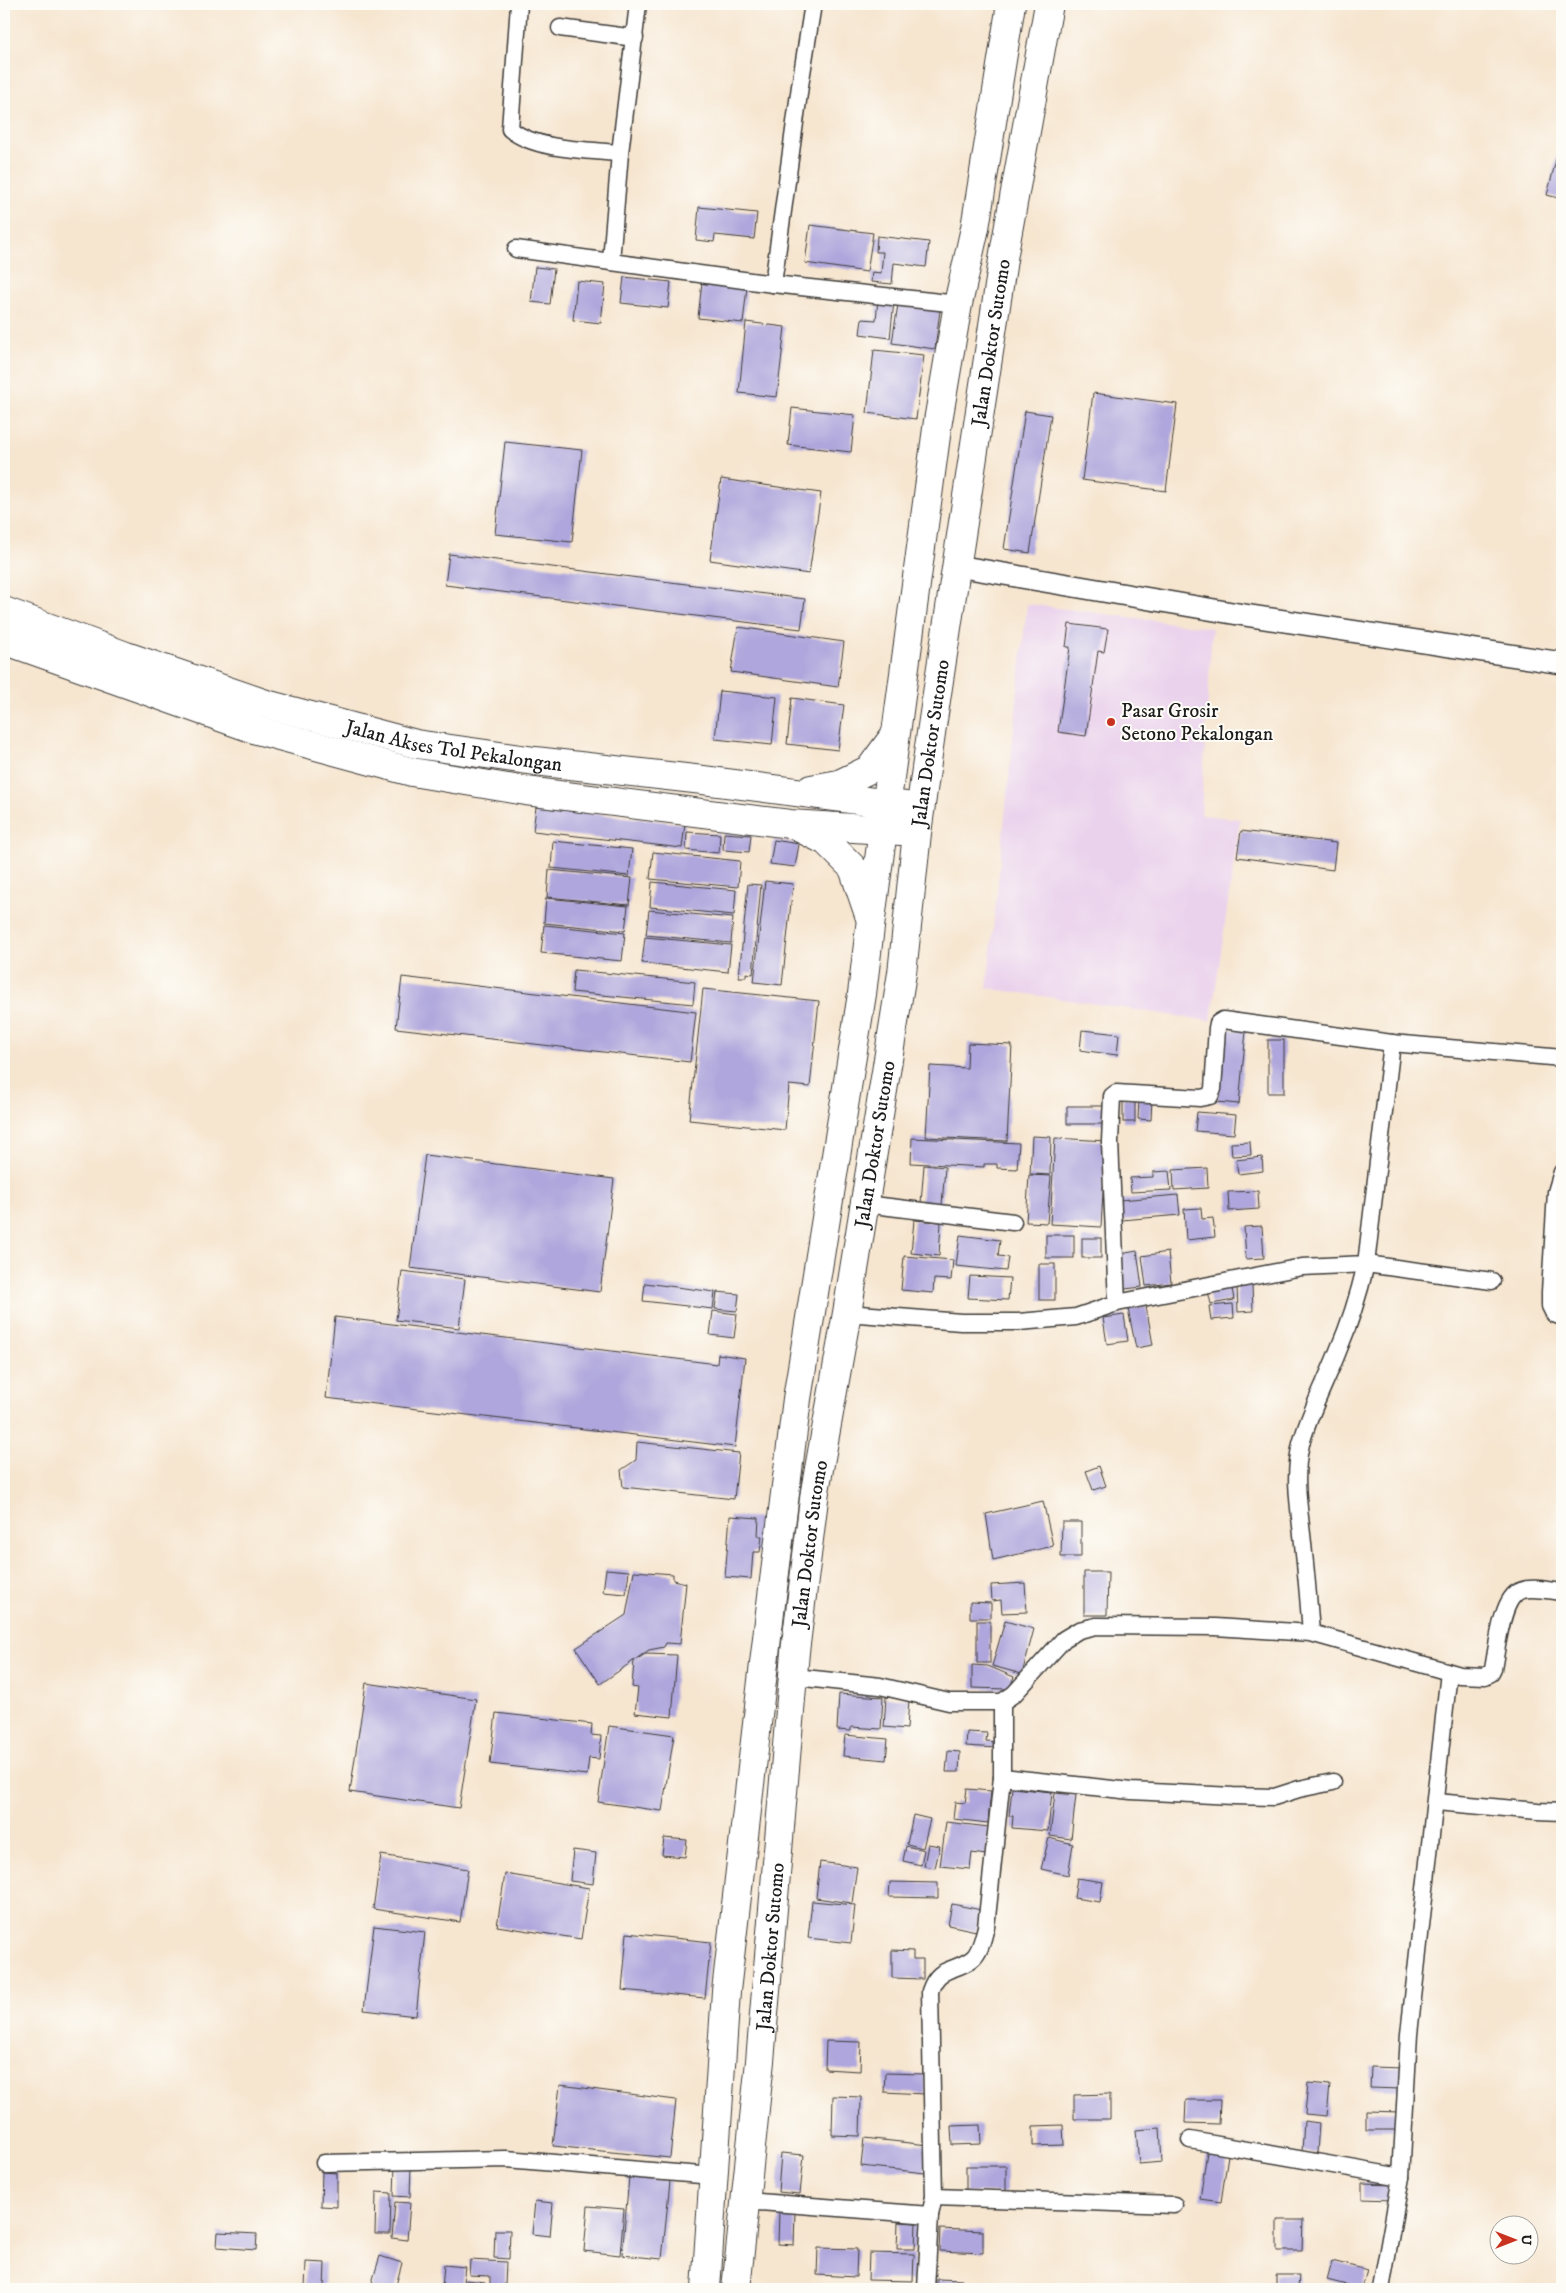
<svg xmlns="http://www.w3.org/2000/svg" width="1566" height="2293" viewBox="0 0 1566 2293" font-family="'IM FELL DW Pica',serif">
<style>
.built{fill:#ead1ec}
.building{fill:#aea6dc}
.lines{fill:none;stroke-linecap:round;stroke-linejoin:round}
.minor-casing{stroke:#3d3a37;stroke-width:19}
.tertiary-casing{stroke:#3d3a37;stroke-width:24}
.trunk-casing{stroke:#3d3a37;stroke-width:30}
.minor{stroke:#fff;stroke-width:16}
.tertiary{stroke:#fff;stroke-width:21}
.trunk{stroke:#fff;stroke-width:28}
.poi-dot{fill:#c8321e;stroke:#fdfcf7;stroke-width:2}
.labels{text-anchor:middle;stroke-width:4;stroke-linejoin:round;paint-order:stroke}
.street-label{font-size:20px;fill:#1c1c1c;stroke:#fdfcf7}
.poi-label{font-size:20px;fill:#1c1c1c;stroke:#fdfcf7;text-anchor:start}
</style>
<rect width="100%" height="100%" fill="#fdfcf7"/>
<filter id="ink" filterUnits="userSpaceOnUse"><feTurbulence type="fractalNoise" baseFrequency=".02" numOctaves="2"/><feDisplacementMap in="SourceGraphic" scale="10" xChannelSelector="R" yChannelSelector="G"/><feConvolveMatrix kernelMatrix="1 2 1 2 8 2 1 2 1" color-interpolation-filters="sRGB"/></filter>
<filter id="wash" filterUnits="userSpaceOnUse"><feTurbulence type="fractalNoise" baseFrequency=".0096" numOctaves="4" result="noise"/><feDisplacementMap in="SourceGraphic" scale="20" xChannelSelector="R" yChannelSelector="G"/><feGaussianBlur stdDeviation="1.12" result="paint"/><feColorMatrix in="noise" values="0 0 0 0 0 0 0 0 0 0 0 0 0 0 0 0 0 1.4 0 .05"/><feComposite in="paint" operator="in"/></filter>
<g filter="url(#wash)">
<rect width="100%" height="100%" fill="#f6e5cf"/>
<path class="built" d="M 1027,604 L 1212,628 L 1201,815 L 1240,819 L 1211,1021 L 987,988 Z"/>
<g id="blocks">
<g class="building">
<path d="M 1562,137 L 1562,199 L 1547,195 Z"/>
<path d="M 699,207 L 757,213 L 754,239 L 715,235 L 714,242 L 696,240 Z"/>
<path d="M 810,225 L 873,233 L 867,272 L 805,263 Z"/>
<path d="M 877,236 L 929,242 L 926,267 L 894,263 L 892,284 L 871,282 L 872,272 L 881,273 L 883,252 L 876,252 Z"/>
<path d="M 535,267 L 554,269 L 550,304 L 531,302 Z"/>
<path d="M 624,277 L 671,282 L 668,308 L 621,303 Z"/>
<path d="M 577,281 L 605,284 L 601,323 L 573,320 Z"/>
<path d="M 702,282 L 747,287 L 743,323 L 698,318 Z"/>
<path d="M 878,300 L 894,302 L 890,338 L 860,334 L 862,319 L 876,320 Z"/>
<path d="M 898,304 L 940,310 L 935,349 L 892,343 Z"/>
<path d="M 746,322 L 785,327 L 777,397 L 739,393 Z"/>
<path d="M 874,350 L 924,355 L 916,419 L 867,413 Z"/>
<path d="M 1093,393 L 1177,404 L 1166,491 L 1082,480 Z"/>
<path d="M 792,408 L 855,415 L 851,452 L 788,445 Z"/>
<path d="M 1025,411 L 1051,415 L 1030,553 L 1004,549 Z"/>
<path d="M 505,442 L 582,450 L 572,542 L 495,534 Z"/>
<path d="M 721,479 L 821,493 L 809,574 L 710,560 Z"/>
<path d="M 449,554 L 805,599 L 801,629 L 445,585 Z"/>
<path d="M 1069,624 L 1108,629 L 1104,652 L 1098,651 L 1086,736 L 1058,732 L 1070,647 L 1066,647 Z"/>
<path d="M 738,627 L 844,642 L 838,687 L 731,672 Z"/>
<path d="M 720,691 L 777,697 L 772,745 L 715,739 Z"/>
<path d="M 792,698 L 844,705 L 838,750 L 787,744 Z"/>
<path d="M 536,807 L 685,824 L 682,848 L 533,831 Z"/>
<path d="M 1241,831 L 1336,843 L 1333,870 L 1237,857 Z"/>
<path d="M 687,832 L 720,834 L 719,853 L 686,850 Z"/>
<path d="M 724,833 L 751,835 L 749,852 L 723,850 Z"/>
<path d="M 774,840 L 799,844 L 795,867 L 770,864 Z"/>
<path d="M 553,841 L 632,849 L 629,876 L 551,868 Z"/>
<path d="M 653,852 L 740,861 L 738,887 L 650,879 Z"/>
<path d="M 549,870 L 632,878 L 629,905 L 547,897 Z"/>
<path d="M 765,881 L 793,884 L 782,985 L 754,982 Z"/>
<path d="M 652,882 L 736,890 L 734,915 L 650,907 Z"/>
<path d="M 748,884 L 761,885 L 753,974 L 746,973 L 746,977 L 739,977 Z"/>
<path d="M 546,898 L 628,906 L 625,931 L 544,923 Z"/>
<path d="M 649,910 L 733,918 L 731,943 L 646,935 Z"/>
<path d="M 544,925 L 625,933 L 622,961 L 541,953 Z"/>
<path d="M 645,937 L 731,945 L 728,972 L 642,963 Z"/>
<path d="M 574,970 L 695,982 L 693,1004 L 572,992 Z"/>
<path d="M 402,977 L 696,1012 L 690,1062 L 396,1028 Z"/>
<path d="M 703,989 L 819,1001 L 810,1087 L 789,1085 L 785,1130 L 689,1120 Z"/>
<path d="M 1224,1029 L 1246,1031 L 1239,1104 L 1217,1102 Z"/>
<path d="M 1082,1030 L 1119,1034 L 1117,1055 L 1080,1050 Z"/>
<rect x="1268" y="1040" width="16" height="53"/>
<path d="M 968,1043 L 1012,1045 L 1007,1141 L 926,1137 L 930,1066 L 967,1068 Z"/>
<rect x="1123" y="1098" width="12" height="24"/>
<path d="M 1139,1098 L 1152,1098 L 1151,1120 L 1138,1119 Z"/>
<path d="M 1067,1106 L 1105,1106 L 1104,1124 L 1067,1124 Z"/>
<path d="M 1197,1112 L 1236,1115 L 1234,1134 L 1195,1131 Z"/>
<path d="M 1032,1136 L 1051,1137 L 1050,1175 L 1030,1174 Z"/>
<path d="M 912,1138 L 1019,1143 L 1017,1169 L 997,1168 L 997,1164 L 984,1164 L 984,1167 L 911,1163 Z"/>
<path d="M 1055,1138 L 1106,1141 L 1101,1227 L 1050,1224 Z"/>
<path d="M 1250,1142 L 1251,1155 L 1232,1156 L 1231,1143 Z"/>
<path d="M 425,1155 L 614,1179 L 600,1292 L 410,1268 Z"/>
<path d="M 1262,1157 L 1263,1171 L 1238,1174 L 1236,1160 Z"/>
<path d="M 924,1165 L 945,1167 L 942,1205 L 921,1203 Z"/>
<path d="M 1207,1168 L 1208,1188 L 1174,1190 L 1173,1170 Z"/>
<path d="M 1169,1171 L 1171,1190 L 1131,1192 L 1130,1178 L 1153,1177 L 1153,1172 Z"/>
<path d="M 1029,1175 L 1051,1176 L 1047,1223 L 1026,1222 Z"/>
<path d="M 1258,1191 L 1259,1209 L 1229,1211 L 1228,1192 Z"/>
<path d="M 1178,1195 L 1180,1215 L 1122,1220 L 1120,1200 Z"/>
<path d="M 1201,1208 L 1202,1219 L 1213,1218 L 1215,1237 L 1186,1240 L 1184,1209 Z"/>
<path d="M 914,1220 L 941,1222 L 939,1256 L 911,1253 Z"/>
<path d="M 1262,1226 L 1264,1258 L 1246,1259 L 1244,1227 Z"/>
<path d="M 960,1235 L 1000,1240 L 998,1256 L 1008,1257 L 1006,1271 L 956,1266 Z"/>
<rect x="1046" y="1235" width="28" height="23"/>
<rect x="1082" y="1238" width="19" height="20"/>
<path d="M 1137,1251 L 1142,1287 L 1125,1289 L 1120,1254 Z"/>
<path d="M 1168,1252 L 1171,1283 L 1146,1286 L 1142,1256 Z"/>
<path d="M 904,1256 L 953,1260 L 951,1280 L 934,1279 L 933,1293 L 901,1290 Z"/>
<rect x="1039" y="1264" width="16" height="36"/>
<path d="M 402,1271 L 465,1279 L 459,1328 L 396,1320 Z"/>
<path d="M 970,1276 L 1010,1278 L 1008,1300 L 968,1298 Z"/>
<path d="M 645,1283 L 715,1292 L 713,1309 L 643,1301 Z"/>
<path d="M 1231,1283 L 1234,1300 L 1211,1304 L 1207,1287 Z"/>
<path d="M 1237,1285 L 1252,1285 L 1253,1311 L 1238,1312 Z"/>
<path d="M 717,1292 L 739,1294 L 737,1311 L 715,1309 Z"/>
<path d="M 1233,1304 L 1234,1318 L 1211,1320 L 1209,1306 Z"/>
<path d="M 1146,1306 L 1153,1345 L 1136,1348 L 1128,1309 Z"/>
<path d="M 713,1311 L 737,1314 L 734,1338 L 710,1335 Z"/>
<path d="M 1124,1315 L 1128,1341 L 1107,1344 L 1103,1318 Z"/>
<path d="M 335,1317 L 717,1364 L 718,1354 L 745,1358 L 735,1447 L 326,1398 Z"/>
<path d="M 637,1442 L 739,1453 L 734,1499 L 623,1487 L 621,1470 L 636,1460 Z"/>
<path d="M 1099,1466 L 1106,1486 L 1093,1490 L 1086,1471 Z"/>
<path d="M 1043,1501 L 1053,1546 L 993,1560 L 986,1514 Z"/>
<path d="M 730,1516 L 759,1518 L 758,1536 L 762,1536 L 760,1552 L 753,1552 L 751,1579 L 725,1577 Z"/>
<path d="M 1062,1522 L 1081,1522 L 1081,1557 L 1061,1557 Z"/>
<path d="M 606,1569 L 629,1571 L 626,1594 L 603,1592 Z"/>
<path d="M 634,1571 L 673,1574 L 673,1580 L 686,1583 L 680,1644 L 666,1643 L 664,1647 L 649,1650 L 600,1684 L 576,1648 L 626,1615 Z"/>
<path d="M 1084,1572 L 1108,1572 L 1107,1615 L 1084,1615 Z"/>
<path d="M 1025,1583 L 1027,1612 L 1002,1613 L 1001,1600 L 992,1601 L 991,1585 Z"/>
<path d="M 970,1602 L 991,1603 L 991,1618 L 970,1618 Z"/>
<rect x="977" y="1621" width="13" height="42"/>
<path d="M 1005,1621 L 1034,1629 L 1022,1674 L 992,1666 Z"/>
<path d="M 645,1654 L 677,1655 L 672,1717 L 635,1713 L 638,1688 L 632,1687 L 634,1661 Z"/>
<path d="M 972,1665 L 988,1666 L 1014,1677 L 1009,1689 L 972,1688 Z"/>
<path d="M 366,1683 L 476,1699 L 459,1808 L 350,1792 Z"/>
<path d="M 839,1694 L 883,1697 L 881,1729 L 851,1727 L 851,1731 L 837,1730 Z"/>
<path d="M 886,1697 L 909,1699 L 907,1729 L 884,1727 Z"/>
<path d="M 496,1713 L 592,1724 L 591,1735 L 601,1736 L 599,1759 L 589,1758 L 587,1775 L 490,1764 Z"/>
<path d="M 609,1726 L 674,1735 L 662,1811 L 598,1802 Z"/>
<path d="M 967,1732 L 987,1733 L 986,1741 L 997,1742 L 996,1748 L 966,1746 Z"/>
<path d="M 845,1735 L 888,1739 L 886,1760 L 843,1756 Z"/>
<path d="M 948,1751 L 960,1752 L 959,1772 L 946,1772 Z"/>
<path d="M 1012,1788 L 1052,1792 L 1048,1831 L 1012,1828 L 1013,1816 L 1009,1816 Z"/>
<path d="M 967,1789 L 991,1791 L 988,1823 L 953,1819 L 955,1802 L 965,1803 Z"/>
<path d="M 1055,1793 L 1076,1795 L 1071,1839 L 1050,1836 Z"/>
<path d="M 913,1815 L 930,1819 L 923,1848 L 907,1844 Z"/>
<path d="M 946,1822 L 989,1827 L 986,1855 L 972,1853 L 970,1869 L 940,1866 Z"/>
<path d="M 664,1838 L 687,1840 L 685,1857 L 662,1855 Z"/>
<path d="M 1049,1838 L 1073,1844 L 1068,1875 L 1041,1869 Z"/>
<path d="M 928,1844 L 940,1846 L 935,1868 L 924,1866 Z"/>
<path d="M 906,1846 L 924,1850 L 921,1865 L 903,1861 Z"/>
<path d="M 573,1850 L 596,1853 L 593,1884 L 570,1881 Z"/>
<path d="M 381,1855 L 468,1869 L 460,1922 L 373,1909 Z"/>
<path d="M 820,1862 L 857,1867 L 852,1903 L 816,1898 Z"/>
<path d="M 505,1874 L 589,1888 L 581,1939 L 497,1926 Z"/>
<path d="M 1077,1878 L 1103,1882 L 1100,1902 L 1074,1898 Z"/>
<path d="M 890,1882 L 938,1883 L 938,1898 L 889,1897 Z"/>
<path d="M 812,1901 L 855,1905 L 851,1943 L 808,1938 Z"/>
<path d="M 952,1904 L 981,1910 L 976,1931 L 948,1925 Z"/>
<path d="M 374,1926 L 425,1932 L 416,2016 L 364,2010 Z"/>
<path d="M 627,1933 L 711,1942 L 705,1998 L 622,1990 Z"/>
<path d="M 892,1950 L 913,1951 L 913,1959 L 923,1959 L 923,1979 L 892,1978 Z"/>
<path d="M 826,2041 L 861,2042 L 860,2071 L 825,2069 Z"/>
<path d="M 1371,2067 L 1403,2068 L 1401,2089 L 1370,2088 Z"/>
<path d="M 885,2073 L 925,2074 L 925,2094 L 884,2092 Z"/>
<path d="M 1308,2083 L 1330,2085 L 1327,2116 L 1305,2114 Z"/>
<path d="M 560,2085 L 676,2100 L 670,2158 L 553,2146 Z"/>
<path d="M 1110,2094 L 1110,2119 L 1074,2119 L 1074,2095 Z"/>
<path d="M 833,2096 L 861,2097 L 860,2136 L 832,2135 Z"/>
<path d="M 1186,2100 L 1220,2100 L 1219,2124 L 1185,2123 Z"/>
<path d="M 1366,2111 L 1400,2112 L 1399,2130 L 1366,2130 Z"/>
<path d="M 1304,2121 L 1319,2123 L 1317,2153 L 1302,2152 Z"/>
<path d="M 980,2125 L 981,2144 L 952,2145 L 951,2126 Z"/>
<path d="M 1063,2125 L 1064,2145 L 1033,2146 L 1033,2126 Z"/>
<path d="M 1160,2128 L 1162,2162 L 1139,2164 L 1136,2130 Z"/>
<path d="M 864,2138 L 928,2145 L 925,2173 L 861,2166 Z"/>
<path d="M 1207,2152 L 1228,2155 L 1221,2202 L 1200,2199 Z"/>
<path d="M 781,2153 L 804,2155 L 800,2194 L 778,2192 Z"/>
<path d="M 395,2165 L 411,2166 L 410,2197 L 394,2196 Z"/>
<rect x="966" y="2166" width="40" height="27"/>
<path d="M 322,2172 L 337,2173 L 337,2207 L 321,2206 Z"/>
<path d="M 629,2177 L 670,2181 L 662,2259 L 622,2255 Z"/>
<path d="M 1362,2183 L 1393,2184 L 1393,2200 L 1362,2199 Z"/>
<path d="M 376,2192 L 391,2193 L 390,2234 L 375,2234 Z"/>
<path d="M 535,2201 L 553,2203 L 550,2236 L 532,2234 Z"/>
<path d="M 395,2202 L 410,2203 L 407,2240 L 392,2238 Z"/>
<path d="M 588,2206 L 624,2209 L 620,2255 L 584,2251 Z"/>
<path d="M 779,2210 L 795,2211 L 794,2245 L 778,2244 Z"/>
<path d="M 1277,2220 L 1303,2220 L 1302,2251 L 1277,2251 Z"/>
<path d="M 898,2222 L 916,2223 L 915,2249 L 897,2249 Z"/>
<path d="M 940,2229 L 983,2231 L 983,2253 L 939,2251 Z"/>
<path d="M 495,2230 L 510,2230 L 509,2259 L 494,2258 Z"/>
<path d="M 218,2232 L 257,2234 L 256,2250 L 217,2247 Z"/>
<path d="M 818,2248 L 857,2249 L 856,2277 L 817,2275 Z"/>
<path d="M 869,2253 L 914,2254 L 913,2281 L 868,2280 Z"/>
<path d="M 380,2256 L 402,2263 L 395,2289 L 370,2289 Z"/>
<path d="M 470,2260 L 506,2262 L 505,2286 L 490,2285 L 490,2276 L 469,2275 Z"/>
<path d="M 1332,2261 L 1367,2270 L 1362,2289 L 1327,2280 Z"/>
<path d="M 306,2262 L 325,2263 L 324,2289 L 305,2289 Z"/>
<path d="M 444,2265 L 465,2267 L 462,2289 L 442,2289 Z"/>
<path d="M 1276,2275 L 1299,2275 L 1298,2289 L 1276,2289 Z"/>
<path d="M 937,2279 L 963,2280 L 963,2289 L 937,2289 Z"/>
<path d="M 466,2280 L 485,2282 L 484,2289 L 465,2289 Z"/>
</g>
</g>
</g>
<g filter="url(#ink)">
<use href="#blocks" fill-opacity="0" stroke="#3d3a37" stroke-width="1"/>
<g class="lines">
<defs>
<g id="minor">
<path d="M 519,4 L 510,129 C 534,150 588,150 620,153"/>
<path d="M 560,28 L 635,38"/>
<path d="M 516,249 L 773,284 L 958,304"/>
<path d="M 611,261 L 620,153 L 638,4"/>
<path d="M 773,284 L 800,86 L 813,4"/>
<path d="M 1562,1172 L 1556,1192 L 1550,1292 L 1550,1306 L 1554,1314 L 1562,1317"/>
<path d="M 865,1204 L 1013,1222"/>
<path d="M 1117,1303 L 1110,1142 L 1112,1096 L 1116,1093 L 1200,1098 L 1210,1096 L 1213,1089 L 1217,1028 L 1218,1023 L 1223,1020 L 1392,1043"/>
<path d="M 847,1313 L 961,1322 L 1019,1322 L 1076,1317 L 1117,1303 L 1302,1267 L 1366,1264 L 1392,1043 L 1562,1058"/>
<path d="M 1311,1633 C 1309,1607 1307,1580 1304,1554 C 1301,1516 1292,1481 1301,1444 C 1310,1411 1326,1382 1338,1351 C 1350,1323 1359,1294 1366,1264 L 1492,1281"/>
<path d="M 795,1677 L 880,1686 L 949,1702 L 1002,1702 L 1014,1694 L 1064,1639 L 1079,1630 L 1096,1626 L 1215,1627 L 1311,1633 L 1460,1675 L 1485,1676 L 1491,1673 L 1493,1669 C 1497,1650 1501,1598 1520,1591 C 1532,1586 1550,1591 1562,1592"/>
<path d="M 1002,1777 L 1131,1791 L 1233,1796 L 1274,1797 L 1299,1789 L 1333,1782"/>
<path d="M 1436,1802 L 1538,1811 L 1562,1812"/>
<path d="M 1190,2140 L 1401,2177"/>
<path d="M 324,2163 L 506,2159 L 713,2176"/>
<path d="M 934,2197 L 1174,2205"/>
<path d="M 745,2201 L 930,2215"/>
<path d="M 926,2289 L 930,2215 L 934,2197 L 930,1991 C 939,1965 953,1973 972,1959 C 981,1952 983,1937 986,1927 L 1002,1777 L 1002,1702"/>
<path d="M 1381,2289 L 1401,2177 L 1409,2034 L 1449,1672"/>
</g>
<path id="tertiary" d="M 957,566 L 1238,614 L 1562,663"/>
<g id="trunk">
<path id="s1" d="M 4,611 L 126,656 L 266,704 L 416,744 L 535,761 L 703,780 L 905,806"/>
<path d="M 4,640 L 257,730 L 412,772 L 526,791 L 790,824 L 901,831"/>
<path d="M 811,789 L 839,784 L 870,769 L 895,735"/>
<path d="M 798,827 L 826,841 L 853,868 L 869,915"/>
<path d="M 706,2289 L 726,1991 L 770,1612 L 797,1399 L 862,994 L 871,919 L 938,421 L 958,304 L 975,228 L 1011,4"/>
<path id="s2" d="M 736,2289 L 760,2061 L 795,1652 L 815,1491 L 847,1313 L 902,973 L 917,833 L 931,733 L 1004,253 L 1049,4"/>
</g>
</defs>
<use href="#minor" class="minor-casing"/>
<use href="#tertiary" class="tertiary-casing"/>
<use href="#trunk" class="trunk-casing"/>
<use href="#minor" class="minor"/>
<use href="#tertiary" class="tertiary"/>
<use href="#trunk" class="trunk"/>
</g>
</g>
<circle class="poi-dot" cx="1111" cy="722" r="5"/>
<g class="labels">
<g class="street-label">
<text dy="7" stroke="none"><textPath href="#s2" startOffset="1964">Jalan Doktor Sutomo</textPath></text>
<text dy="7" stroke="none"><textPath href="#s2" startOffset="1559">Jalan Doktor Sutomo</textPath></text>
<text dy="7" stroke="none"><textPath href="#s1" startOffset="471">Jalan Akses Tol Pekalongan</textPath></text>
<text dy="7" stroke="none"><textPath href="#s2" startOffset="1154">Jalan Doktor Sutomo</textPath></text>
<text dy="7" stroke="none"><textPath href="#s2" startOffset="749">Jalan Doktor Sutomo</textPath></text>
<text dy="7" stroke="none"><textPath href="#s2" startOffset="344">Jalan Doktor Sutomo</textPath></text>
</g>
<g class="poi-label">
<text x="1121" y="717">Pasar Grosir<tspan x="1121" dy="23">Setono Pekalongan</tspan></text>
</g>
</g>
<rect width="1566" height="2293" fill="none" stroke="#fdfcf7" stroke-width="20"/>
<g transform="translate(1514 2240) rotate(90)"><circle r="24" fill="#fdfcf7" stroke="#a3a29f"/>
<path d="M0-4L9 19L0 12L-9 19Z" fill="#c8321e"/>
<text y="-8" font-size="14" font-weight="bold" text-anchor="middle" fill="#1c1c1c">U</text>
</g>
</svg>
